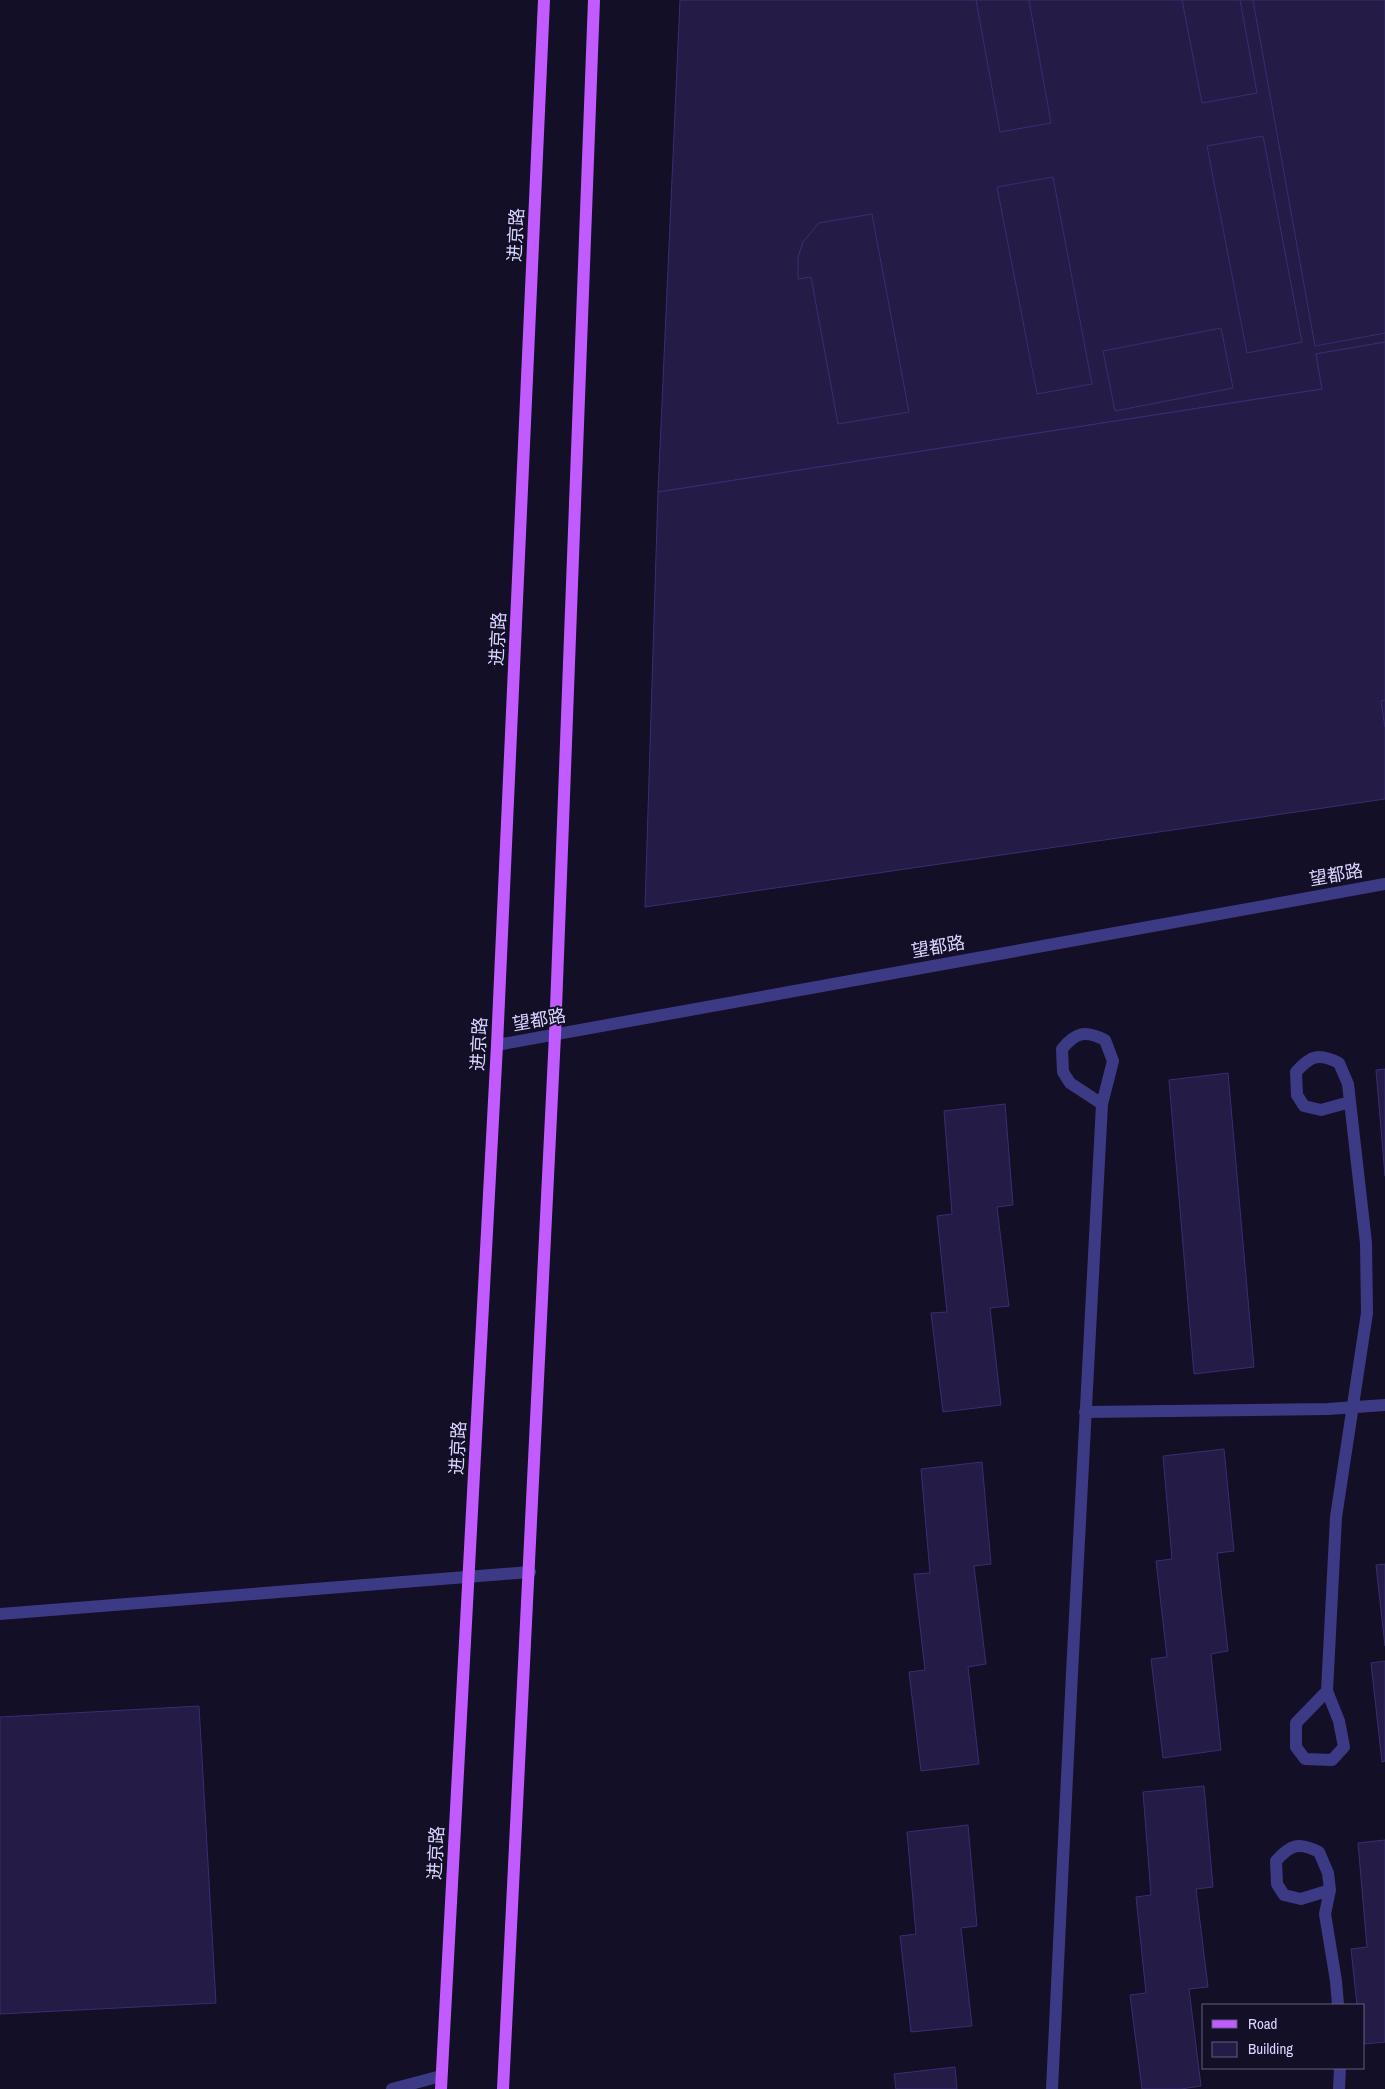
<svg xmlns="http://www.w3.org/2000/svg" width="1385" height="2089" viewBox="0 0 1385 2089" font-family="'Archivo Narrow','Noto Sans SC',sans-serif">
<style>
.building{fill:#241b47;stroke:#3b2d73}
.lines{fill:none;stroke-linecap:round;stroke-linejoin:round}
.minor{stroke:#3d3a85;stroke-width:12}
.major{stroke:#c25bff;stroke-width:12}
.labels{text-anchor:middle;stroke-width:4;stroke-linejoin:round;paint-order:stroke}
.street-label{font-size:18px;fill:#d9d4ff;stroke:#130f26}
</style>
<rect width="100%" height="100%" fill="#130f26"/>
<g class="building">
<path d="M 680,0 L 1385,0 L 1385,342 L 1316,354 L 1322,389 L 658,492 Z"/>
<path d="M 976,0 L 1029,0 L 1051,123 L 1000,132 Z"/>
<path d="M 1182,0 L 1240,0 L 1257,93 L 1202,103 Z"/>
<path d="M 1253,0 L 1385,0 L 1385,333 L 1315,346 Z"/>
<path d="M 1263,136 L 1302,342 L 1247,353 L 1207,146 Z"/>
<path d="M 1053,177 L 1092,384 L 1037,394 L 997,187 Z"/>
<path d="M 872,214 L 909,412 L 838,424 L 811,277 L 798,279 L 798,257 L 803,242 L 819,223 Z"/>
<path d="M 1221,328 L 1233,388 L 1115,411 L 1103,351 Z"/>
<path d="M 1385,342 L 1385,799 L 645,907 L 658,492 L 1322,389 L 1316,354 Z"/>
<path d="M 1385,700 L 1385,727 L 1381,701 Z"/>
<path d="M 1385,1069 L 1385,1176 L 1376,1070 Z"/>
<path d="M 1228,1073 L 1254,1367 L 1194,1374 L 1169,1080 Z"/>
<path d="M 1005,1104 L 1013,1205 L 997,1207 L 1009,1306 L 990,1308 L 1001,1405 L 943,1412 L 931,1313 L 947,1312 L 937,1216 L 952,1214 L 944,1111 Z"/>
<path d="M 1224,1449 L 1234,1551 L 1217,1553 L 1228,1651 L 1211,1654 L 1221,1750 L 1163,1758 L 1151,1659 L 1167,1657 L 1156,1561 L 1172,1559 L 1163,1456 Z"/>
<path d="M 982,1462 L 991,1564 L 974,1566 L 986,1664 L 968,1667 L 979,1764 L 921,1771 L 909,1672 L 925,1670 L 914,1574 L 930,1573 L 921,1469 Z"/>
<path d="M 1385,1564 L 1385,1646 L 1376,1565 Z"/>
<path d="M 1385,1661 L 1385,1761 L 1382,1762 L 1371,1663 Z"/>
<path d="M 199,1706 L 216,2003 L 0,2014 L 0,1717 Z"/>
<path d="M 1204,1786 L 1213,1887 L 1196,1889 L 1208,1987 L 1189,1989 L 1201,2086 L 1181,2089 L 1142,2089 L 1130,1995 L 1146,1993 L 1136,1897 L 1151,1895 L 1143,1792 Z"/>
<path d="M 968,1825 L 977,1926 L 961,1928 L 972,2026 L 911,2032 L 900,1936 L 916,1934 L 907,1832 Z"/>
<path d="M 1385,1840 L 1385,2042 L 1364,2044 L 1364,2005 L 1357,2005 L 1351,1949 L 1367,1947 L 1358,1843 Z"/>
<path d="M 955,2067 L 957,2089 L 896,2089 L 894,2074 Z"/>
</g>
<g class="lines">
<g class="minor">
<path d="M 497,1045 L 1385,884"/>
<path d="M 1085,1412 L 1328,1409 L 1385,1405"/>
<path d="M 0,1614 L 530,1572"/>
<path d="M 1327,1691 L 1296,1723 L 1296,1747 L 1305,1759 L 1332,1760 L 1344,1747 L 1339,1721 L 1327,1691 L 1336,1517 L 1367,1313 L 1366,1243 L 1348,1084 L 1339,1063 C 1319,1053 1311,1055 1296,1072 L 1297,1095 L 1304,1106 L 1321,1110 L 1350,1102"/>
<path d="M 1330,1890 L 1301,1899 L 1284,1895 L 1277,1884 L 1276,1861 C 1291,1844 1299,1842 1319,1852 L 1328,1873 L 1330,1890 L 1325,1914 L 1336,1981 L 1338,2005"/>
<path d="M 392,2089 L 441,2076"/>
<path d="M 1052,2089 L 1072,1673 L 1102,1104 L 1113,1061 L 1105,1040 C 1085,1030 1076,1032 1062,1049 L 1063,1072 L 1070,1083 L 1102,1104"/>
<path d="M 1339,2089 L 1340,2068"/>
</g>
<g class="major">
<path d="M 441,2089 L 497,1045 L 544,0"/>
<path d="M 503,2089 L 555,1035 L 594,0"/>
</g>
</g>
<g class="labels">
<g class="street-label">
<text transform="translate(516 235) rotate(-87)" y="6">进京路</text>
<text transform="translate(498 639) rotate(-87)" y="6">进京路</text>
<text transform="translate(1336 875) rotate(-10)" y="6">望都路</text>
<text transform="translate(938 947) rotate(-10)" y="6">望都路</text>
<text transform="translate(539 1020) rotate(-10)" y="6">望都路</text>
<text transform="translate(479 1044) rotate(-87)" y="6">进京路</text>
<text transform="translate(458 1448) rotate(-87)" y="6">进京路</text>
<text transform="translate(436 1853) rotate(-87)" y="6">进京路</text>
</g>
</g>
<rect x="1202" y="2004" width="162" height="65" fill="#130f26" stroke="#625e7d"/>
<rect x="1212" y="2020" width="25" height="8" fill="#c25bff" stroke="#625e7d"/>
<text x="1248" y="2029" font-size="15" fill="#d9d4ff">Road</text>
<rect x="1212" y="2042" width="25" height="15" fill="#241b47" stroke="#625e7d"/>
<text x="1248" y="2054" font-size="15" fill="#d9d4ff">Building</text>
</svg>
